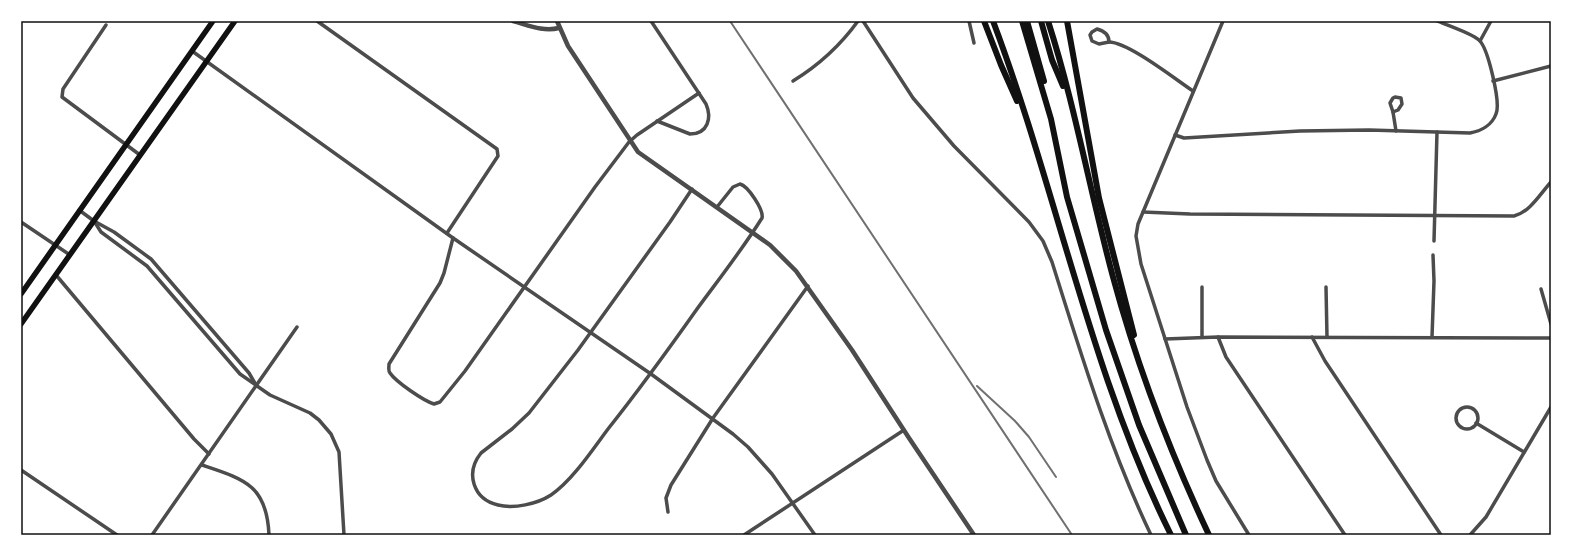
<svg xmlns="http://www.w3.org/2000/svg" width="1572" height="556" viewBox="0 0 1572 556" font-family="'Roboto Condensed',sans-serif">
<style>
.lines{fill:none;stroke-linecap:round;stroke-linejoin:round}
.minor{stroke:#4c4c4c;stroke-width:3.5}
.tertiary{stroke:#4c4c4c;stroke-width:4.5}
.primary{stroke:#111;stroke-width:5.5}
.motorway{stroke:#111;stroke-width:6}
.rail{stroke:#707070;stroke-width:2}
.neatline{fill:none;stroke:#111;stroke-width:1.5}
</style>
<rect width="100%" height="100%" fill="#fff"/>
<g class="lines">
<g class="minor">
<path d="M 317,21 L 497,149 L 498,156 L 447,233"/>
<path d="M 651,21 L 706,104 C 712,118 708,134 690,134 L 657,121"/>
<path d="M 863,21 L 913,98 L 954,146 L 1029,222 L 1043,241 L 1052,262 C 1081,354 1109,447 1151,535"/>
<path d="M 969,21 L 974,43"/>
<path d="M 1223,21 L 1138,224 L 1136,236 L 1141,264 L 1187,407 L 1207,460 L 1216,481 L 1249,535"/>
<path d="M 106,25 L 63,89 L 62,97 L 140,155"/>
<path d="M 1097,29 C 1105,31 1109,35 1109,42 L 1099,44 L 1092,41 L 1090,35 L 1092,32 Z"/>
<path d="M 1480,41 L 1491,21"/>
<path d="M 1109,42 C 1128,42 1175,79 1193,91"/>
<path d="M 192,51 L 453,238 L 651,374 L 733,434 L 748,447 L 772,474 L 815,535"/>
<path d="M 793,81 C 819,65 840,46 858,21"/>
<path d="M 1493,81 L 1551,66"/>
<path d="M 1395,97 L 1401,98 L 1402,104 L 1398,110 L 1393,112 L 1390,103 L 1393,98 Z"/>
<path d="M 1393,112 L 1396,131"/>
<path d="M 1175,135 L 1184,138 L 1300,131 L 1369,130 L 1470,133 C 1481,131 1492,125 1496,114 C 1501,103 1488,48 1479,40 C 1471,33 1447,25 1437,21"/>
<path d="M 692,189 L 670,222 L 578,350 L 529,413 L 512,429 L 481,453 C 465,473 473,499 498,505 C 514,509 537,504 551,495 C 572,481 593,449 608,429 C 639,390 668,350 697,309 C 719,279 742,250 762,218 C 764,210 748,186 740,184 L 733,187 L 717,207"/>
<path d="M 79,210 L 94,221 L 114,232 L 151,259 L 249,373 L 256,385"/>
<path d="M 1143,212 L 1190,214 L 1514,216 C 1530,212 1540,194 1551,182"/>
<path d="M 94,221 L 101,232 L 147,266 L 240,374 L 270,395 L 310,413 L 319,420 L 331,434 L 339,452 L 344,535"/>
<path d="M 21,222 L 70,255"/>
<path d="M 453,238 L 444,273 L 440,283 L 389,364 C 389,368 388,371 390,373 C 396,382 424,401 434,404 L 440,402 L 465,371 L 595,187 L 629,142 L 637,135 L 699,93"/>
<path d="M 1434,241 L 1437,132"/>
<path d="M 56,275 L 194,439 L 209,454"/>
<path d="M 1326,287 L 1327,337"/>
<path d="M 1541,289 L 1551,324"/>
<path d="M 1202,337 L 1202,287"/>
<path d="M 1218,337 L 1226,357 L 1345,535"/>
<path d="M 1312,337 L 1325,361 L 1441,535"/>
<path d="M 1432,337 L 1434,281 L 1433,255"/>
<path d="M 1165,339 L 1218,337 L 1551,338"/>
<circle cx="1467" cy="418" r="11"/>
<path d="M 1476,423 L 1524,452"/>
<path d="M 202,465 C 244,479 267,485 269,535"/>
<path d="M 21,470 L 117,535"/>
<path d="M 668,512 L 666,498 L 671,485 L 713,418 L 808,286"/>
<path d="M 152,535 L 297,327"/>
<path d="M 744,535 L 904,430"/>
<path d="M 1470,535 L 1486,517 L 1551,407"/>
</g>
<g class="tertiary">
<path d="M 513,21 C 528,25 543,32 559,28"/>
<path d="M 557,21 L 568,46 L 638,152 L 770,245 L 796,271 L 852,350 L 909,438 L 974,535"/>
</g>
<g class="primary">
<path d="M 21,294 L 213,21"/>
<path d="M 21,324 L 235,21"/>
</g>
<g class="motorway">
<path d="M 984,21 L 1001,65 L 1017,101"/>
<path d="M 993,21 C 1057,191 1090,372 1171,535"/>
<path d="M 1022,21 L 1051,119 L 1067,197 L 1106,330 L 1139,425 L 1186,535"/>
<path d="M 1027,21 L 1044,81"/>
<path d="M 1041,21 L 1052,60 L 1063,86"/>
<path d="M 1048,21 C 1075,105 1090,192 1113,277 C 1137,366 1170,452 1209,535"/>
<path d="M 1067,21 L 1099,198 L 1134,335"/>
</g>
<g class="rail">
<path d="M 730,21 L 1072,535"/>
<path d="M 977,386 L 1015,421 L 1029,437 L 1056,477"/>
</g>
</g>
<rect width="1572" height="556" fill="none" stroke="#ffffff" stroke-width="44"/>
<rect x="22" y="22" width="1528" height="512" class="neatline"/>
</svg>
